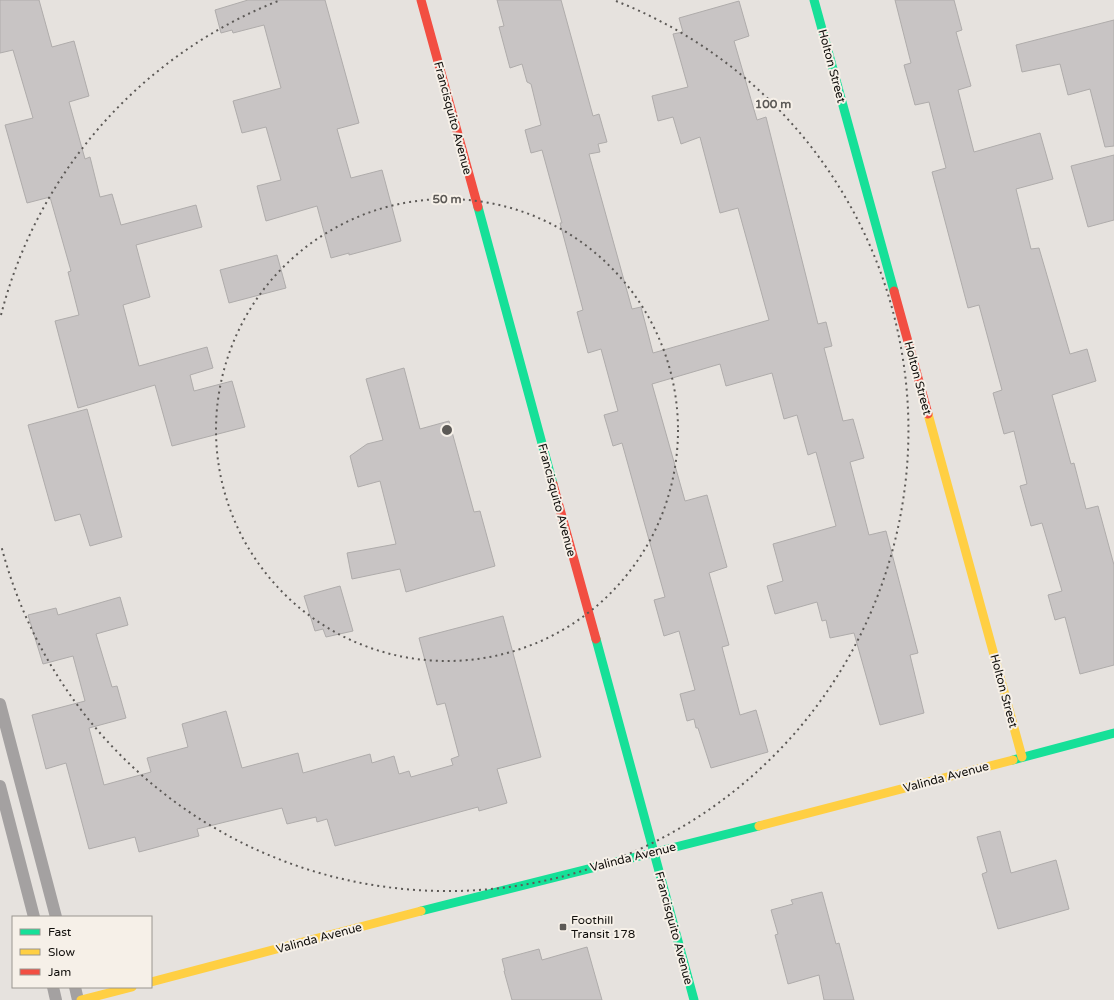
<svg xmlns="http://www.w3.org/2000/svg" width="1114" height="1000" viewBox="0 0 1114 1000" font-family="'Varela Round',sans-serif">
<style>
.building{fill:#c8c4c4;stroke:#afacab}
.lines{fill:none;stroke-linecap:round;stroke-linejoin:round}
.lane{stroke:#a4a1a1;stroke-width:12}
.fast{stroke:#16e098;stroke-width:9}
.slow{stroke:#ffcf43;stroke-width:9}
.jam{stroke:#f24e42;stroke-width:9}
.ring{fill:none;stroke:#5c5956;stroke-width:2;stroke-dasharray:2 4}
.poi-dot{fill:#5c5956;stroke:#f6f0e8;stroke-width:1.5}
.labels{text-anchor:middle;stroke-width:4;stroke-linejoin:round;paint-order:stroke}
.street-label{font-size:12px;fill:#110f0c;stroke:#f6f0e8}
.poi-label{font-size:12px;fill:#110f0c;stroke:#f6f0e8;text-anchor:start}
.centre{fill:#5c5956;stroke:#f6f0e8;stroke-width:2}
.ring-label{font-size:12px;text-anchor:middle;font-weight:bold;fill:#5c5956;stroke:#f6f0e8;stroke-width:4;stroke-linejoin:round;paint-order:stroke}
</style>
<rect width="100%" height="100%" fill="#e6e2de"/>
<g class="building">
<path d="M 0,0 L 39,0 L 52,47 L 74,41 L 89,96 L 69,102 L 85,159 L 90,157 L 100,197 L 112,194 L 121,225 L 196,205 L 202,227 L 136,245 L 150,297 L 123,305 L 139,366 L 207,347 L 213,368 L 190,375 L 194,391 L 232,381 L 245,427 L 172,446 L 155,385 L 78,408 L 55,321 L 79,315 L 68,272 L 71,271 L 50,197 L 27,203 L 5,125 L 33,118 L 13,50 L 0,53 Z"/>
<path d="M 248,0 L 325,0 L 359,123 L 337,129 L 351,178 L 382,170 L 401,241 L 349,255 L 349,253 L 331,258 L 317,206 L 266,221 L 257,186 L 281,180 L 266,127 L 242,133 L 233,101 L 281,88 L 264,25 L 233,33 L 232,30 L 221,33 L 215,10 Z"/>
<path d="M 497,0 L 561,0 L 593,116 L 599,114 L 607,142 L 598,144 L 600,152 L 589,154 L 632,309 L 641,307 L 653,353 L 769,320 L 738,208 L 720,213 L 700,137 L 681,144 L 673,117 L 658,121 L 652,96 L 688,87 L 673,34 L 683,32 L 679,18 L 739,1 L 749,36 L 734,41 L 757,120 L 766,117 L 818,324 L 826,322 L 832,346 L 824,348 L 843,421 L 853,419 L 864,458 L 850,462 L 869,535 L 886,531 L 918,653 L 910,655 L 924,713 L 880,725 L 854,633 L 830,638 L 826,620 L 822,621 L 817,602 L 775,614 L 767,586 L 783,581 L 773,544 L 836,526 L 816,452 L 808,455 L 797,415 L 784,419 L 772,373 L 726,386 L 720,364 L 652,384 L 685,501 L 707,495 L 727,567 L 709,573 L 729,645 L 722,647 L 740,715 L 756,710 L 768,752 L 711,768 L 698,728 L 696,728 L 694,719 L 687,721 L 680,694 L 695,690 L 679,631 L 664,636 L 654,600 L 665,597 L 622,443 L 613,446 L 604,415 L 618,411 L 601,349 L 588,353 L 577,312 L 583,310 L 560,223 L 562,223 L 542,150 L 531,153 L 525,130 L 541,125 L 531,84 L 527,82 L 522,64 L 510,68 L 499,27 L 504,26 Z"/>
<path d="M 895,0 L 954,0 L 962,30 L 956,32 L 971,86 L 958,90 L 974,152 L 1040,133 L 1053,179 L 1016,189 L 1031,249 L 1039,248 L 1070,354 L 1087,349 L 1096,381 L 1052,395 L 1071,464 L 1074,463 L 1086,509 L 1098,506 L 1114,565 L 1114,665 L 1080,674 L 1065,617 L 1055,620 L 1048,595 L 1062,591 L 1042,523 L 1031,526 L 1020,486 L 1027,484 L 1014,431 L 1004,434 L 993,393 L 1002,390 L 979,305 L 968,308 L 932,172 L 946,168 L 929,102 L 915,105 L 904,65 L 911,63 Z"/>
<path d="M 1114,20 L 1114,146 L 1105,147 L 1090,89 L 1068,95 L 1060,64 L 1022,72 L 1016,45 Z"/>
<path d="M 1114,155 L 1114,220 L 1088,227 L 1071,166 Z"/>
<path d="M 277,255 L 286,288 L 229,303 L 220,270 Z"/>
<path d="M 404,368 L 420,429 L 449,421 L 474,512 L 480,511 L 495,566 L 406,592 L 400,569 L 352,579 L 347,553 L 396,544 L 380,481 L 358,487 L 350,456 L 367,444 L 383,440 L 366,379 Z"/>
<path d="M 87,409 L 122,537 L 90,546 L 80,514 L 55,521 L 28,425 Z"/>
<path d="M 340,586 L 353,631 L 326,637 L 323,629 L 315,631 L 304,596 Z"/>
<path d="M 120,597 L 128,625 L 96,634 L 112,687 L 117,686 L 126,718 L 89,728 L 104,785 L 151,772 L 147,758 L 188,747 L 182,724 L 226,711 L 242,768 L 298,753 L 303,773 L 370,754 L 372,763 L 394,756 L 399,774 L 409,771 L 411,777 L 453,765 L 451,759 L 459,756 L 445,703 L 437,705 L 419,638 L 503,616 L 541,757 L 497,769 L 507,803 L 479,811 L 478,807 L 335,846 L 327,819 L 317,822 L 316,817 L 287,824 L 282,808 L 197,829 L 199,836 L 139,852 L 135,837 L 89,849 L 66,763 L 46,769 L 32,715 L 85,701 L 73,656 L 43,664 L 28,615 L 56,608 L 58,615 Z"/>
<path d="M 1000,831 L 1011,873 L 1056,860 L 1069,909 L 998,929 L 982,874 L 987,872 L 977,837 Z"/>
<path d="M 822,892 L 836,944 L 839,943 L 854,1000 L 824,1000 L 819,975 L 788,984 L 775,935 L 778,934 L 771,910 L 793,904 L 791,900 Z"/>
<path d="M 587,947 L 602,1000 L 512,1000 L 504,971 L 505,971 L 502,959 L 539,949 L 542,960 Z"/>
</g>
<g class="lines">
<g class="lane">
<path d="M 0,704 L 56,917"/>
<path d="M 0,786 L 34,917"/>
<path d="M 53,987 L 56,1000"/>
<path d="M 75,987 L 78,1000"/>
</g>
<g class="fast">
<path d="M 814,0 L 894,291"/>
<path d="M 478,207 L 553,484"/>
<path d="M 596,639 L 694,1000"/>
<path d="M 1013,760 L 1114,733"/>
<path d="M 421,911 L 759,826"/>
</g>
<g class="slow">
<path d="M 928,414 L 1022,757"/>
<path d="M 759,826 L 1013,760"/>
<path d="M 151,982 L 421,911"/>
<path d="M 81,1000 L 132,987"/>
</g>
<g class="jam">
<path d="M 421,0 L 478,207"/>
<path d="M 894,291 L 928,414"/>
<path d="M 553,484 L 596,639"/>
</g>
</g>
<g class="ring">
<circle cx="447" cy="430" r="231"/>
<path d="M1 315A461 461 0 0 1 278 1M616 1A461 461 0 1 1 1 545"/>
</g>
<rect class="poi-dot" x="559" y="923" width="8" height="8" rx="2"/>
<g class="labels">
<g class="street-label">
<text transform="translate(832 66) rotate(75)" y="4">Holton Street</text>
<text transform="translate(453 118) rotate(75)" y="4">Francisquito Avenue</text>
<text transform="translate(918 378) rotate(75)" y="4">Holton Street</text>
<text transform="translate(557 500) rotate(75)" y="4">Francisquito Avenue</text>
<text transform="translate(1004 691) rotate(75)" y="4">Holton Street</text>
<text transform="translate(946 777) rotate(-15)" y="4">Valinda Avenue</text>
<text transform="translate(633 857) rotate(-14)" y="4">Valinda Avenue</text>
<text transform="translate(674 928) rotate(75)" y="4">Francisquito Avenue</text>
<text transform="translate(319 938) rotate(-15)" y="4">Valinda Avenue</text>
</g>
<g class="poi-label">
<text x="571" y="924">Foothill<tspan x="571" dy="14">Transit 178</tspan></text>
</g>
</g>
<circle cx="447" cy="430" r="6" class="centre"/>
<g class="ring-label">
<text x="773" y="108">100 m</text>
<text x="447" y="203">50 m</text>
</g>
<rect x="12" y="916" width="140" height="72" fill="#f6f0e8" stroke="#9a9690"/>
<rect x="20" y="929" width="20" height="6" fill="#16e098" stroke="#9a9690"/>
<text x="48" y="936" font-size="12" fill="#110f0c">Fast</text>
<rect x="20" y="949" width="20" height="6" fill="#ffcf43" stroke="#9a9690"/>
<text x="48" y="956" font-size="12" fill="#110f0c">Slow</text>
<rect x="20" y="969" width="20" height="6" fill="#f24e42" stroke="#9a9690"/>
<text x="48" y="976" font-size="12" fill="#110f0c">Jam</text>
</svg>
